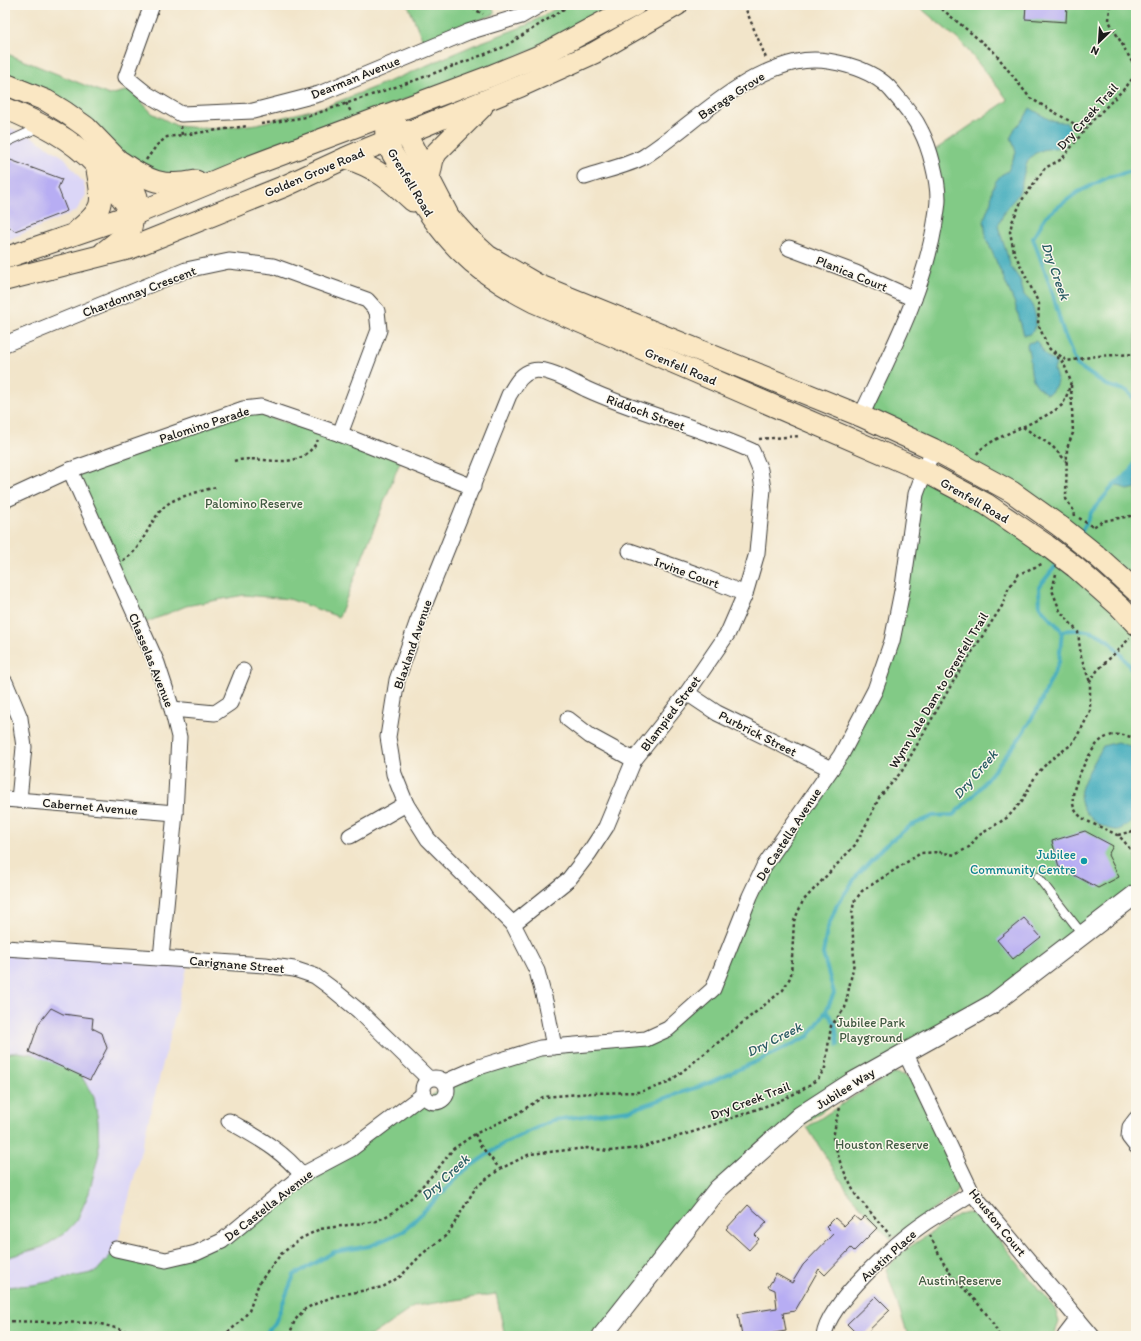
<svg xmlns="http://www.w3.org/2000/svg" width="1141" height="1341" viewBox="0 0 1141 1341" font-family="Itim,sans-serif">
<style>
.built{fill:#dbd6f7}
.green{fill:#82ca86;stroke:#4f7351}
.water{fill:#3caabb;stroke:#2c636c}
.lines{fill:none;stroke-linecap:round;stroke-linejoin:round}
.stream{stroke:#3caabb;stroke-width:4}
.building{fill:#b7adf3}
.service-casing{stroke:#3c3a36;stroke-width:10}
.minor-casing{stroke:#3c3a36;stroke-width:17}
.tertiary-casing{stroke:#3c3a36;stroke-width:21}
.secondary-casing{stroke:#3c3a36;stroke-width:23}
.path{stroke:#3c3a36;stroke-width:2.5;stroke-dasharray:3 3;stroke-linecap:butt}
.service{stroke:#fff;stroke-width:8}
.minor{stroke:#fff;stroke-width:15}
.tertiary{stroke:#fff;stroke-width:19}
.secondary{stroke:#fae7c3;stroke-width:21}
.secondary-bridge-casing{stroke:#3c3a36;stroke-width:23;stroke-linecap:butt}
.secondary-bridge{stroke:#fae7c3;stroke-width:21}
.culture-dot{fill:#0f9aa8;stroke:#fbf7ec;stroke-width:1.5}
.labels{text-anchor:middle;stroke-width:3;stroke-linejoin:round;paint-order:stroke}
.street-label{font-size:13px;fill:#1c1c1c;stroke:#fbf7ec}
.park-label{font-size:13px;fill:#405941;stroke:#fbf7ec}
.culture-label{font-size:13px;fill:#0d838f;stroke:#fbf7ec;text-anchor:end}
.water-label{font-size:14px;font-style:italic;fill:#2a5c64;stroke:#fbf7ec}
</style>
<rect width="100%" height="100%" fill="#fbf7ec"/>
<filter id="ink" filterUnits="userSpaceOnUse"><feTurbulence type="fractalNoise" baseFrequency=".025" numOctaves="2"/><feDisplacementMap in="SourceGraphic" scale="8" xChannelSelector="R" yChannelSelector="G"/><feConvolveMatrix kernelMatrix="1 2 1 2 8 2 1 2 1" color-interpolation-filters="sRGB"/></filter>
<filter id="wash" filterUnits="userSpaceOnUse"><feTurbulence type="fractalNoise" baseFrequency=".012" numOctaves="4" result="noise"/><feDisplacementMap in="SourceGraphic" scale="16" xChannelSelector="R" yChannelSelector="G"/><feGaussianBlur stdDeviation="0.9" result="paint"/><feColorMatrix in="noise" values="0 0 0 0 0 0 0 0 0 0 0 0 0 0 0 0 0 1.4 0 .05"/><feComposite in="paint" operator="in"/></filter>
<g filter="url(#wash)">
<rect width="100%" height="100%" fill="#f2e5ca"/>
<g class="built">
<path d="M 5,126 L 32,137 L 65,158 L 84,184 L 86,195 L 76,211 L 5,241 Z"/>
<path d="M 5,948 L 189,960 L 116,1249 L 96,1272 L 33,1285 L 5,1287 Z"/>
</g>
<g class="green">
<path d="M 408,5 L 491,5 L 495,14 L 423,41 Z"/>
<path d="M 562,5 L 623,5 L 543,46 L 203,177 L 150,178 L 27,83 L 5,73 L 5,53 L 109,95 L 130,90 L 152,113 L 177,126 L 214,129 L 257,124 L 327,106 L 400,77 L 474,45 L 527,25 Z"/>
<path d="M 917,5 L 1136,5 L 1136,592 L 1047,517 L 861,416 L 914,299 L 938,199 L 929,154 L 1008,100 L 962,43 Z"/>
<path d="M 243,409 L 401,459 L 339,617 L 289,599 L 244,595 L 186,606 L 140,625 L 70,470 Z"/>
<path d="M 924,471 L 961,489 L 1136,625 L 1136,894 L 991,1005 L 893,1058 L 718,1189 L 600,1336 L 505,1336 L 496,1294 L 415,1306 L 371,1336 L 5,1336 L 5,1287 L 33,1285 L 96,1272 L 116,1249 L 166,1260 L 196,1253 L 387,1123 L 447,1086 L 540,1048 L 646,1039 L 713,989 L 753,890 L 826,776 L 892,641 Z"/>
<path d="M 17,1052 L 39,1055 L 80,1074 L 94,1097 L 98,1121 L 99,1153 L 89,1193 L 77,1220 L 65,1233 L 43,1247 L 9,1257 L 5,1257 L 5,1054 Z"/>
<path d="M 895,1073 L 905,1075 L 914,1082 L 957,1174 L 959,1186 L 953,1196 L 891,1239 L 850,1195 L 807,1127 L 856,1095 Z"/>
<path d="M 968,1213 L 975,1214 L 983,1220 L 1055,1309 L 1059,1322 L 1054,1336 L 908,1336 L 886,1269 L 902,1252 L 958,1215 Z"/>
</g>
<g class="water">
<path d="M 1030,108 L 1050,120 L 1067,123 L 1070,128 L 1065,145 C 1055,150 1045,147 1036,153 C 1022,161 1025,179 1019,192 C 1017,198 1010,203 1006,209 C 1003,214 1001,220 998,226 L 1011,267 L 1020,280 L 1024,295 L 1031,302 L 1036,317 L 1036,324 L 1033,331 L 1028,335 L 1024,335 L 1015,304 L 986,238 L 984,219 L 991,201 L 992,190 L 996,181 L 1001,175 L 1008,171 L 1016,152 L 1011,137 L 1015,128 L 1024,119 Z"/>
<path d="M 1036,341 L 1039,344 L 1045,355 L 1056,363 L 1054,370 L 1058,382 L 1051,392 L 1047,394 C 1024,379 1034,367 1027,346 L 1028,343 Z"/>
<path d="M 1136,460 L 1136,488 L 1128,490 L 1115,484 L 1131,471 Z"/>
<path d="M 1117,742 L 1136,748 L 1136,818 C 1130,822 1122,831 1115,830 C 1097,828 1076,809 1081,790 C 1085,775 1096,760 1103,746 Z"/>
</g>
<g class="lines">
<g class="stream">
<path d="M 1136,170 L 1109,177 L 1078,192 L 1046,216 L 1033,238 L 1051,288 L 1063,331 L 1077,365 L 1106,385 L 1127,391 L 1136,401"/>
<path d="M 1080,535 L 1092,511 L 1115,484 L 1131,471 L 1136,460"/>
<path d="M 1062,631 C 1104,625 1113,644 1136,675"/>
<path d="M 826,1011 L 835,1023 L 838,1045"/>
<path d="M 264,1336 L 275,1323 L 294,1275 L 334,1252 L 370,1246 L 404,1231 L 465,1170 L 503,1144 L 553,1120 L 630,1110 L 701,1086 L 762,1059 L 809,1036 L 826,1011 L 834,993 L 823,954 L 827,930 L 837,905 L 858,874 L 883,847 L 910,826 L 933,816 L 953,815 L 975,794 L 1019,739 L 1039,706 L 1059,662 L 1062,631 L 1040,607 L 1039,587 L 1058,563"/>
</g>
</g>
<g id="blocks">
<g class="building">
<path d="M 1026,5 L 1067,5 L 1066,22 L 1025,19 Z"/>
<path d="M 5,158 L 62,179 L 58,188 L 67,211 L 15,231 L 5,224 Z"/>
<path d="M 1085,831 L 1113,846 L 1108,855 L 1119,877 L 1098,888 L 1059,867 L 1052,841 Z"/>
<path d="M 1024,918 L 1041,937 L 1013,959 L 997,940 Z"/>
<path d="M 51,1008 L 63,1014 L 93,1018 L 92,1028 L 102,1033 L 107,1048 L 90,1080 L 29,1052 L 39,1023 Z"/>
<path d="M 748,1205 L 767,1222 L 755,1235 L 759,1239 L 749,1250 L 726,1229 Z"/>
<path d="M 854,1216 L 860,1221 L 865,1216 L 877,1228 L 854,1251 L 851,1248 L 825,1275 L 819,1269 L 795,1311 L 783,1313 L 786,1331 L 757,1336 L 742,1336 L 738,1314 L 777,1308 L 775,1290 L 768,1287 L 776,1274 L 792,1283 L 803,1265 L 833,1234 L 826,1227 L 835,1218 L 844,1226 Z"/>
<path d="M 876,1296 L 890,1310 L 863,1336 L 859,1336 L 847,1324 Z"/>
</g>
</g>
</g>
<g filter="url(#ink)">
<use href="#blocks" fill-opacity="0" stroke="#3c3a36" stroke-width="1"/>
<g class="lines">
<defs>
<g id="service">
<path d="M 5,143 L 40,127"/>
<path d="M 1038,877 L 1083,935"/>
</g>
<g id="minor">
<path d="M 152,5 L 126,77 L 147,94 L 181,114 L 253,111 L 319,94 L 468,32 L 521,16 L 540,5"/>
<path d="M 585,177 C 602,171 631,165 645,156 C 694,124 736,76 796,62 C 825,55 873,68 892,91 C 903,104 914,116 921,131 C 930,148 938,180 938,199 C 938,207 936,215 935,223 C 924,291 890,354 861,416"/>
<path d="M 789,248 L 856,273 L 914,299"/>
<path d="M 5,344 L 186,270 L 229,261 L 273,266 L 367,300 L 377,311 L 379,330 L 340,434"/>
<path d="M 70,470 L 157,663 L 172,709 L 179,737 L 175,813 L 161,958"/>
<path d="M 5,500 L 70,470 L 243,409 L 261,407 L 340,434 L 473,487"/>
<path d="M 630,551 L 699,575 L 745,594"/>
<path d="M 5,682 L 20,718 L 24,747 L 19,800"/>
<path d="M 687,693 L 717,713 L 831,769"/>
<path d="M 172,709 L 215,713 L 230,703 L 243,671"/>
<path d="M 568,719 L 590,736 L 634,760"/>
<path d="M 5,799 L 175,813"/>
<path d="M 350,836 L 406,804"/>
<path d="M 513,924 L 569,879 L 589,853 L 606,827 L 634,760 L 687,693 L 728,633 L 745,594 L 757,553 L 763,489 L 760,470 L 752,451 C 698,426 640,414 586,389 C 572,382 547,367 532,371 C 520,374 515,386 509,395 L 417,623 L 397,680 L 388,737 L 394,774 L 406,804 L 428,839 L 513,924 L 537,971 L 546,1005 L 554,1047"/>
<path d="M 5,948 L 265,965 L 294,969 L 315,976 L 330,987 L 359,1011 L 429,1079"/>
<path d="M 905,1052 L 972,1193 L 1092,1336"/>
<circle cx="435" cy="1090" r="12"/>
<path d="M 445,1082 L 479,1067 L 540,1048 L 646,1039 L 668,1029 L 713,989 L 750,896 L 764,866 L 841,755 L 875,690 L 892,641 L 903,586 L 916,494 L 933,449"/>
<path d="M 1136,1119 L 1130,1127 L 1129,1137 L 1136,1146"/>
<path d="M 229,1121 C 258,1138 281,1149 302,1175"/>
<path d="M 116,1249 L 166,1260 L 196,1253 L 222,1241 L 302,1175 L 351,1149 L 424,1094"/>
<path d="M 824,1336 C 828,1303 898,1241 926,1222 C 941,1212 957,1203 972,1193"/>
<path d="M 1065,1336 L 1078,1319"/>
</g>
<path id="tertiary" d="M 602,1336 L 718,1189 L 800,1116 L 851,1083 L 991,1005 L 1136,894"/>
<g id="secondary">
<path d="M 5,84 L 47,101 L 65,112 L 86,127 L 117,159 L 133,187 L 137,197 L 131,228 L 123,237 L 104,252"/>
<path d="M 5,108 C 38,122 71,138 96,165 C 109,180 121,198 134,214"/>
<path d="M 385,115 C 386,124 385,135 387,143 C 391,154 400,164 405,174 C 439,236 472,271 534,302 L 924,471 L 986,504 L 1046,545"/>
<path d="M 385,115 L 406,134 L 449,217 L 466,236 L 488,256 L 538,285 L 861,416 L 933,449 L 1012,492 L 1061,527"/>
<path d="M 346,158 C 377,168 389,179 413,201"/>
<path d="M 121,162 C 148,181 163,188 196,181"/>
<path d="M 429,178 L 433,159 L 437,152 L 482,107"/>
<path d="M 78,230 C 105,208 103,203 97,170"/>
<path d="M 5,258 L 140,212 L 248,167 L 488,77 L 544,54 L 635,5"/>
<path d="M 5,280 L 131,248 L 285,186 L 350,156 L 521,86 L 594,53 L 677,5"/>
<path d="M 1096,555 L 1136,591"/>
<path d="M 1075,567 L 1120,607 L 1136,624"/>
</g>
</defs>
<use href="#service" class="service-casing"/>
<use href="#minor" class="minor-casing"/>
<use href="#tertiary" class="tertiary-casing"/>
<use href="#secondary" class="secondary-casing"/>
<g class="path">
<path d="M 467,5 L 483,14"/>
<path d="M 744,5 L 766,58"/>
<path d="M 937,5 L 994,52 L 1030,98 L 1085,130"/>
<path d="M 1110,5 L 1109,21 L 1136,69"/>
<path d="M 346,103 L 351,112"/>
<path d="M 261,124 L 306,117 L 416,80 L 504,47 L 570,5"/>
<path d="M 181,126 L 182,136"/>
<path d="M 146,160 L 157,145 L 167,137 L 248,126"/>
<path d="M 1054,351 L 1067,361 L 1096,356 L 1136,354"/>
<path d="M 1071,385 L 1073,433 L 1067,448 L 1066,499 L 1074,511 L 1075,516"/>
<path d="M 1023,427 L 1052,446 L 1067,462"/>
<path d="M 759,439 L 800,436"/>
<path d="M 977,454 C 988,437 1043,422 1062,405 C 1066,400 1069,388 1071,382 L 1064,364 L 1048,347 L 1038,324 L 1039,304 L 1014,252 L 1010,232 L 1012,222 L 1022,200 L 1045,168 L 1062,159 L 1091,122 L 1126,87 L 1136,74"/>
<path d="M 234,461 C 262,453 298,476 318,440"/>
<path d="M 1079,518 L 1093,527 L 1103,521 L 1136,515"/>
<path d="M 123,560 C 144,550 148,518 169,503 C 177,497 205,490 216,487"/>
<path d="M 1056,574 L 1052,590 L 1060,611 L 1078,632 L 1081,657 L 1090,682"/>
<path d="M 1136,739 C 1123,733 1108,732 1097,744 C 1089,754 1083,766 1078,778 C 1061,820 1088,819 1117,835 C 1124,839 1131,851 1136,858"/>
<path d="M 1118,835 L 1136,830"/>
<path d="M 840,1108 L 837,1117 L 833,1138 L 841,1165 L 855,1194 L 890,1235"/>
<path d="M 475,1134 L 480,1145 L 500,1169"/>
<path d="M 930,1235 C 937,1250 943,1265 954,1278 C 970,1296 990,1313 999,1336"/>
<path d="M 5,1321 L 97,1323 L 123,1330 L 136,1336"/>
<path d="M 223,1336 L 239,1323 L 249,1311 L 259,1283 L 281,1254 L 300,1239 L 320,1229 L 377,1221 L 394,1212 L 411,1198 L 437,1170 L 453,1149 L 475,1134 L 515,1115 L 543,1097 L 591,1093 L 640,1092 L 668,1083 L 783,990 L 791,976 L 794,921 L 803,901 L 855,845 L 868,821 L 879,798 L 902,771 L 957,675 L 1002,606 L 1008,589 L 1019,574 L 1044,563"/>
<path d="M 289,1336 L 295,1320 L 305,1309 L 317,1303 L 335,1296 L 383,1287 L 401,1276 L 422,1254 L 448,1234 L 476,1187 L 500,1169 L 530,1154 L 587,1148 L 609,1151 L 640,1148 L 696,1131 L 777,1102 L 800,1091 L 818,1079 L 825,1068 L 831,1026 L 845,1008 L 854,963 L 852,914 L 854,902 L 862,891 L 921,853 L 939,852 L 955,855 L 969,847 L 978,836 L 1008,817 L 1022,801 L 1036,775 L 1049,761 L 1072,744 L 1083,726 L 1090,711 L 1090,682 L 1097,671 L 1130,638"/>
</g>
<use href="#service" class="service"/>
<use href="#minor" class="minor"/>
<use href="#tertiary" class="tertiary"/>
<use href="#secondary" class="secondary"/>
<defs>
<g id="secondary-bridge">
<path d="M 1061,527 L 1096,555"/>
<path d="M 1046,545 L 1075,567"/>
</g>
</defs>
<use href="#secondary-bridge" class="secondary-bridge-casing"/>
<use href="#secondary-bridge" class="secondary-bridge"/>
</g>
</g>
<circle class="culture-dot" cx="1084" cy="861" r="4"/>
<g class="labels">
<g class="street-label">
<text transform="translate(355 77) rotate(-22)" y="5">Dearman Avenue</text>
<text transform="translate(731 95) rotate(-33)" y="5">Baraga Grove</text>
<text transform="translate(1087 116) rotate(-48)" y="5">Dry Creek Trail</text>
<text transform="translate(314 172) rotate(-23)" y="5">Golden Grove Road</text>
<text transform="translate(411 182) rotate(59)" y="5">Grenfell Road</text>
<text transform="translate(852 273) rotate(22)" y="5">Planica Court</text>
<text transform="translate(139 291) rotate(-21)" y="5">Chardonnay Crescent</text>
<text transform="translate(681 366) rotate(23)" y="5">Grenfell Road</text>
<text transform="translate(646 412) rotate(20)" y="5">Riddoch Street</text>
<text transform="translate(204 424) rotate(-18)" y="5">Palomino Parade</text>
<text transform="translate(975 500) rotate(30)" y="5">Grenfell Road</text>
<text transform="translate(687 572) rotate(20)" y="5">Irvine Court</text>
<text transform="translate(412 644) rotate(-71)" y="5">Blaxland Avenue</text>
<text transform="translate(152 660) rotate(68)" y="5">Chasselas Avenue</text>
<text transform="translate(938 690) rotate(-59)" y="5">Wynn Vale Dam to Grenfell Trail</text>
<text transform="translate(670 713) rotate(-53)" y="5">Blampied Street</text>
<text transform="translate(758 733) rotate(27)" y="5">Purbrick Street</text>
<text transform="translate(90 806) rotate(5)" y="5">Cabernet Avenue</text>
<text transform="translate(788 834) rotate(-57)" y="5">De Castella Avenue</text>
<text transform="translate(237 964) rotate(5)" y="5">Carignane Street</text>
<text transform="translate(845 1088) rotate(-32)" y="5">Jubilee Way</text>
<text transform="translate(750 1100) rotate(-21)" y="5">Dry Creek Trail</text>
<text transform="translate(268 1205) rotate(-38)" y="5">De Castella Avenue</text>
<text transform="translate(998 1222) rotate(51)" y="5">Houston Court</text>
<text transform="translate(888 1255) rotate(-42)" y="5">Austin Place</text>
</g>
<g class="park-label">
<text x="254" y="508">Palomino Reserve</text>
<text x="871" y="1027">Jubilee Park<tspan x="871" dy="15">Playground</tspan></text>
<text x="882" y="1149">Houston Reserve</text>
<text x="960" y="1285">Austin Reserve</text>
</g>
<g class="culture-label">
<text x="1076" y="859">Jubilee<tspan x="1076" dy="15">Community Centre</tspan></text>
</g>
<g class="water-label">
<text transform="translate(1056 271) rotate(71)" y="5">Dry Creek</text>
<text transform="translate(975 774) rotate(-49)" y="5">Dry Creek</text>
<text transform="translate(774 1039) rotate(-27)" y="5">Dry Creek</text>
<text transform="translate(445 1177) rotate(-43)" y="5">Dry Creek</text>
</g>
</g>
<rect width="1141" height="1341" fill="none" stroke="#fbf7ec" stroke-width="20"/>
<g transform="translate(1099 42) rotate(205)" stroke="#fbf7ec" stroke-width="3" paint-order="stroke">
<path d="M0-3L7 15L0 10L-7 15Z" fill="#1c1c1c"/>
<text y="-6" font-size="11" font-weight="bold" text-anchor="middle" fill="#1c1c1c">N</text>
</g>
</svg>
